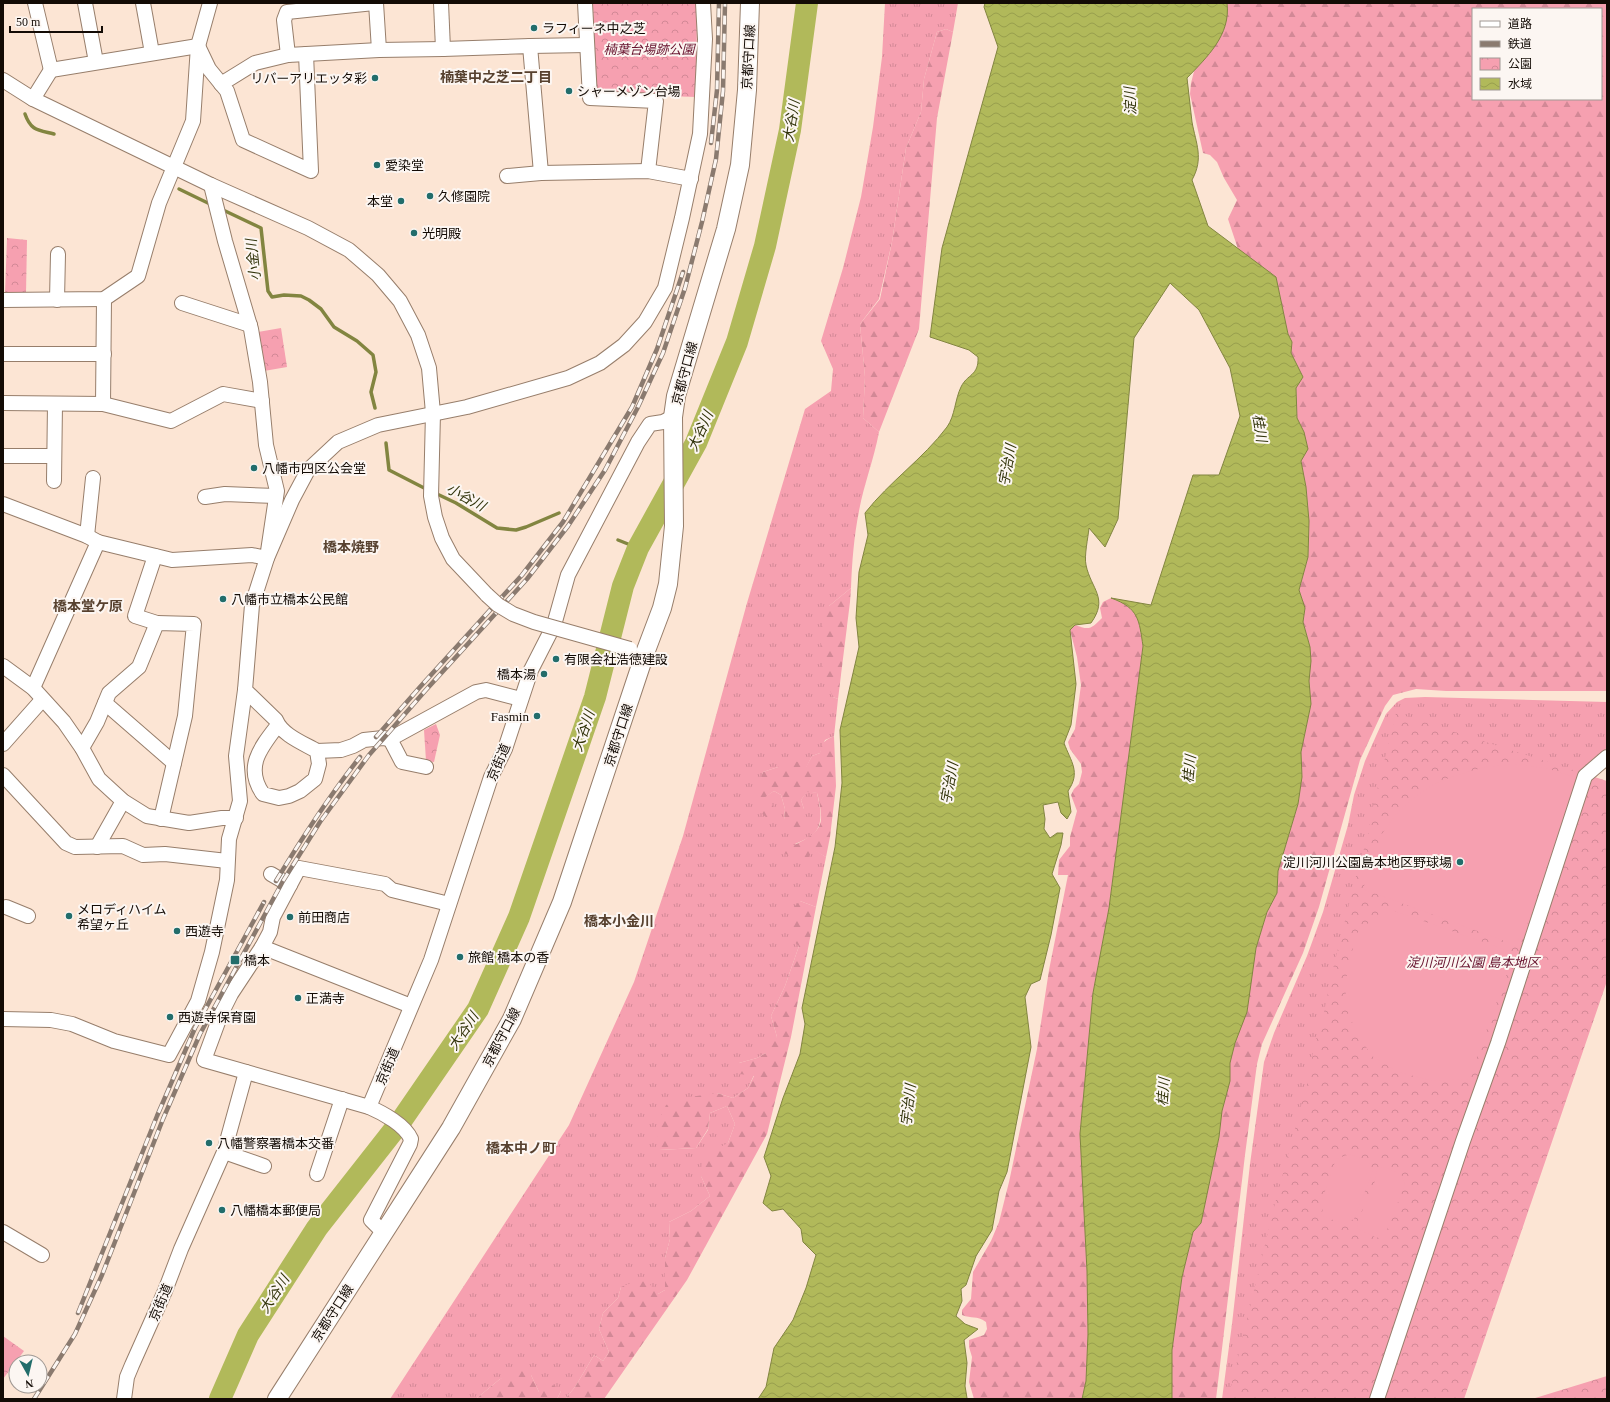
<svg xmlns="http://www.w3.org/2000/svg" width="1610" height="1402" viewBox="0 0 1610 1402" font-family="'Times New Roman','Noto Sans JP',serif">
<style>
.grass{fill:url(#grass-tufts)}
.forest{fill:url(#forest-firs);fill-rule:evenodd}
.park{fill:url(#park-crowns)}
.pitch{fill:#f6a0b0}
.water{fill:url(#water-waves);stroke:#828540}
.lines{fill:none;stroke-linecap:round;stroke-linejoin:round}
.stream{stroke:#828540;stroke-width:3.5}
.river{stroke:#b1b95a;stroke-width:22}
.minor-casing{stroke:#977e6b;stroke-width:16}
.major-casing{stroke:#977e6b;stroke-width:20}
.minor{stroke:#fff;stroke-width:14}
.major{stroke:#fff;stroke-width:18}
.rail-casing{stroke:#8a7a6f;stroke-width:4.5}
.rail{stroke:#fcf6f2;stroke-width:3;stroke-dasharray:9;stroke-linecap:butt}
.minor-bridge-casing{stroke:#977e6b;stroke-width:16;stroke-linecap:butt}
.minor-bridge{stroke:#fff;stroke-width:14}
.poi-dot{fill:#226d6b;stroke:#fcf6f2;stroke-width:1.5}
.labels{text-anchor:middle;stroke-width:4;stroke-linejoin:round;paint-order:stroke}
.poi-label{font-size:13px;fill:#130b05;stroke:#fcf6f2;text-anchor:start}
.park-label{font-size:13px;font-style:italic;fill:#66102c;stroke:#fcf6f2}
.street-label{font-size:13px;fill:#130b05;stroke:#fcf6f2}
.neighbourhood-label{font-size:14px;font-weight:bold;fill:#57412f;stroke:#fcf6f2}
.water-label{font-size:14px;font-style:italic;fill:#32340b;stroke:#fcf6f2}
</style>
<defs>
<pattern id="grass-tufts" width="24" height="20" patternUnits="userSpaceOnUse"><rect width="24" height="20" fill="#f6a0b0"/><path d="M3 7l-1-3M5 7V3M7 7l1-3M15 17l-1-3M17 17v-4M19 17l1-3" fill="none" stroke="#d28896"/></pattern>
<pattern id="forest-firs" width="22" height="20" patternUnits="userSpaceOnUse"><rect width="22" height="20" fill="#f6a0b0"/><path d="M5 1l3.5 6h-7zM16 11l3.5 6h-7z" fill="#d28896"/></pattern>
<pattern id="park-crowns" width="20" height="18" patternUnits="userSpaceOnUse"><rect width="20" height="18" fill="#f6a0b0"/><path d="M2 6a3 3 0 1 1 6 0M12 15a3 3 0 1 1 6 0" fill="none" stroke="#d28896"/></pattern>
<pattern id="water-waves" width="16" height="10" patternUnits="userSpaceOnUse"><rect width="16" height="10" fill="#b1b95a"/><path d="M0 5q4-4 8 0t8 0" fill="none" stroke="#979e4d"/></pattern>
</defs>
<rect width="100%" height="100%" fill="#fce5d4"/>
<g class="grass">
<path d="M 885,3 L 958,3 L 953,32 L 946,29 L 937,32 L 924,79 L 921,112 L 906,148 L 892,242 L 879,299 L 860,324 L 865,377 L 863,418 L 879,432 C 874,459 864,484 859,511 C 854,536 852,562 851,588 L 829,606 L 833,697 L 838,699 L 834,736 L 825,740 L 820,753 L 812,756 L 806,768 L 778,767 L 763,772 L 760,783 L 763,798 L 774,791 L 781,795 L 785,809 L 784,820 L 804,809 L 801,800 L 807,791 L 817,793 C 820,806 825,825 812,835 C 807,839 801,841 795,844 L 813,849 L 826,857 L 816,907 L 800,901 L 799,946 L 785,986 L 771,1016 L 777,1037 L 766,1053 L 757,1058 L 739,1063 L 754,1075 L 748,1088 L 733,1098 L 717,1093 L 659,1150 L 696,1148 L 708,1130 L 710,1113 L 727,1106 L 735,1124 L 728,1143 L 701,1176 L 710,1196 L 691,1211 L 669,1222 L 670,1239 L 665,1258 L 665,1290 L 658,1294 L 621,1287 L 618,1298 L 603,1313 L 599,1329 L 609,1352 L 603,1361 L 594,1355 L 575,1387 L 565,1399 L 557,1399 L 561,1391 L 539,1392 L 531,1375 L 500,1379 L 477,1398 L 472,1399 L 390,1399 L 569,1125 L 634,982 L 683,836 L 747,603 L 805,409 L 831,391 L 833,369 L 821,341 L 843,268 L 861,197 L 873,127 L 882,57 Z"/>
<path d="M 1425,697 L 1607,702 L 1607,748 L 1592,760 L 1578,774 L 1234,1399 L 1222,1399 L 1232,1324 L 1250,1164 L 1264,1062 L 1274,1033 L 1307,956 L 1323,912 L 1348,825 L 1354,795 L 1365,761 L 1376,736 L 1386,714 L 1397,702 L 1405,698 Z"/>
</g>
<g class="forest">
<path d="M 1218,3 L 1607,3 L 1607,691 L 1446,691 L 1416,689 L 1393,695 L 1385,706 L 1360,760 L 1319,907 L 1303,953 L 1262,1044 L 1257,1064 L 1245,1155 L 1216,1399 L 1172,1399 L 1172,1350 L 1182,1277 L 1193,1232 L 1201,1223 L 1219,1137 L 1222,1111 L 1230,1081 L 1230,1063 L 1251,977 L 1256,948 L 1267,912 L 1277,893 L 1278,871 L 1298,804 L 1302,777 L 1301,752 L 1311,704 L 1309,681 L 1311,661 L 1310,647 L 1303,621 L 1305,608 L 1299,590 L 1308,557 L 1309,521 L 1306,487 L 1301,461 L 1304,432 L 1297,418 L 1297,408 L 1296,388 L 1303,377 L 1291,353 L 1292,342 L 1288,334 L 1276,277 L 1238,249 L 1228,219 L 1237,200 L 1224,178 L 1217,162 L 1210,155 L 1203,153 L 1190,94 L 1191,83 L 1197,60 ZM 1473,9 L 1601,9 L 1601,99 L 1473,99 Z"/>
<path d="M 946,29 L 953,32 L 937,118 L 919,329 L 879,432 L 863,418 L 865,377 L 860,324 L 880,299 L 892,242 L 906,148 L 921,112 L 924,79 L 937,32 Z"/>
<path d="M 851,588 L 850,602 L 838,699 L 833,697 L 824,678 L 820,631 L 829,606 Z"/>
<path d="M 1111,598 C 1139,608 1139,620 1143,646 L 1109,908 L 1093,993 L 1080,1134 L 1087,1271 L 1088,1334 L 1086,1381 L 1082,1399 L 974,1399 L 969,1382 L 972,1357 L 969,1347 L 969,1340 L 984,1335 L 987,1329 L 986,1322 C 976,1315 972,1319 962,1315 L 962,1310 L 971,1299 L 973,1272 L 991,1241 L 999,1222 L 1009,1182 L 1037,1049 L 1049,970 L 1068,875 L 1058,875 L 1059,860 L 1070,846 L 1070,837 L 1077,811 L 1071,795 L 1074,789 L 1079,784 L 1082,772 L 1081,764 L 1070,749 L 1068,742 L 1075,729 L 1081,685 L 1077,657 L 1070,630 L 1075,625 C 1090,631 1092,628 1102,618 L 1100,608 L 1103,602 Z"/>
<path d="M 834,736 L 836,786 L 830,837 L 826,857 L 813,850 L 808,858 L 790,856 L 782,852 C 793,845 817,836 820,824 C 823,817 819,800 817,793 L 807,792 L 801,800 L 804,809 L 805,830 L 794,833 L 784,820 L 785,809 L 781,795 L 774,791 L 764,798 L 772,804 L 775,812 L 767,818 L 759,811 L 754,797 L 763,772 L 778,767 L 782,759 L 799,762 L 806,767 L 812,756 L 820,753 C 821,743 825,740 834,736 Z"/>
<path d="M 800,901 L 816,907 L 791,1037 L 767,1134 L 687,1280 L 604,1399 L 565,1399 L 575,1387 L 594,1355 L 603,1361 L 609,1352 L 599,1329 L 603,1313 L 618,1298 L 621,1287 L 634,1282 L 647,1281 L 658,1294 L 665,1290 L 665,1258 L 670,1239 L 669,1222 L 691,1211 L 710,1196 L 701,1176 L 702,1156 L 728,1143 L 735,1124 L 727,1106 L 710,1113 L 708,1129 L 696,1148 L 659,1150 L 657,1126 L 666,1105 L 683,1098 L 717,1093 L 733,1098 L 748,1088 L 754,1076 L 740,1074 L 739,1063 L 757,1058 L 766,1053 L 764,1041 L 777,1037 L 771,1016 L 785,986 L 799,946 L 792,940 L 792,909 Z"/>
<path d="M 520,1370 L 531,1375 L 539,1392 L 553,1385 L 561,1391 L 557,1399 L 472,1399 L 477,1398 L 500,1379 Z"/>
</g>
<g class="park">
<path d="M 593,3 L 696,3 L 697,15 L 696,97 L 602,94 L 595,86 Z"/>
<path d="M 7,238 L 27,240 L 26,294 L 5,294 Z"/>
<path d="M 281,328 L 287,367 L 264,371 L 258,332 Z"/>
<path d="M 1396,713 L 1607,781 L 1607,981 L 1464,1399 L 1228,1399 L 1273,1211 L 1308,1080 L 1314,1047 L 1324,1012 L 1332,973 L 1357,872 L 1367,839 L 1373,807 Z"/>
<path d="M 436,724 L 440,735 L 434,762 L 426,761 L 424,730 Z"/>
<path d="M 3,1336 L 24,1351 L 3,1379 Z"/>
<path d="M 1607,1376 L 1607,1399 L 1532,1399 Z"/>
</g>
<g class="pitch">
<path d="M 1518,764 L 1549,769 L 1577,778 L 1523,937 L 1510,943 L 1363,889 L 1381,835 L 1398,812 L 1416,796 L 1434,784 L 1454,776 L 1485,767 Z"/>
<path d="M 1386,908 L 1506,950 L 1511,962 L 1469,1079 L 1433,1081 L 1398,1072 L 1372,1056 L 1358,1035 L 1348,1013 L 1345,986 L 1350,958 L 1358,932 Z"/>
<path d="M 1350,1154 L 1369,1162 L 1373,1171 L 1354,1219 L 1345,1224 L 1321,1216 L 1323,1209 L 1320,1206 L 1336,1159 Z"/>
<path d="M 1384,1167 L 1401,1174 L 1405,1184 L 1387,1230 L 1377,1238 L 1358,1229 L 1357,1223 L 1375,1181 L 1377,1170 Z"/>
<path d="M 3,1341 L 17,1352 L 3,1369 Z"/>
</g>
<path class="water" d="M 985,3 L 1227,3 C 1231,35 1207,57 1187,78 C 1189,93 1190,107 1192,122 C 1196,144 1204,158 1192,180 L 1208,226 L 1276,277 L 1288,334 L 1292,342 L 1291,353 L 1303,377 L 1296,388 L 1297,418 L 1304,432 L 1308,449 L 1301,461 L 1306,487 L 1309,521 L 1308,557 L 1299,590 L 1305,608 L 1303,622 L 1310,647 L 1311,661 L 1309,681 L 1311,704 L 1301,752 L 1302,777 L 1298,804 L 1278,871 L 1277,893 L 1267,912 L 1256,948 L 1247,1012 L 1235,1043 L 1230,1063 L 1230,1081 L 1222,1111 L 1219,1137 L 1201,1223 L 1193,1232 L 1182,1277 L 1172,1350 L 1172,1399 L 1082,1399 L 1086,1381 L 1088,1334 L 1087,1271 L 1080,1134 L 1093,993 L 1109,908 L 1143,646 C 1139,620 1139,608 1111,598 L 1151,605 L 1193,475 L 1219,475 L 1240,416 L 1230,368 L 1199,310 L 1170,283 L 1134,338 L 1118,519 L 1105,547 L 1089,528 C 1088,538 1084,556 1086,565 C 1091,589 1109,598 1091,623 L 1075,625 L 1070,630 L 1076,684 L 1071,725 L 1064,743 C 1071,762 1081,772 1068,791 L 1071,812 L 1067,819 L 1061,813 L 1058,802 L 1043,805 L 1045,819 L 1044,829 L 1050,838 L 1057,833 L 1063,833 L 1061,845 L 1052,874 L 1060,888 L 1051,935 L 1040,980 L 1031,984 L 1025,997 L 1031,1047 L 1007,1172 L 999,1191 L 992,1230 L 976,1256 L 966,1285 L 961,1289 L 962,1301 L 956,1316 L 965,1324 L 978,1329 L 964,1340 L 967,1363 L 965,1386 L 967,1398 L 966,1399 L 758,1399 L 766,1387 L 774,1348 L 793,1320 L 806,1288 L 816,1255 L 803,1242 L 801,1229 L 783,1209 L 772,1211 L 763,1203 L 771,1176 L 764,1157 L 783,1098 L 800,1054 L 805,1024 L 802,1008 L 835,847 L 842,783 L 840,730 L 859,647 L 856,618 L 859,572 L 868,535 L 865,513 C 889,482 923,459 947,427 C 955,416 955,399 961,387 C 967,374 979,376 978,357 L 969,350 L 930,337 L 942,248 L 998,47 L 984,7 Z"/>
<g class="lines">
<g class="stream">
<path d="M 25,114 C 31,131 38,130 54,134"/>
<path d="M 179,189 L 212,205"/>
<path d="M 221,209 L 261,228 L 268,291 L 272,297 L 284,295 L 301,296 L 309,300 L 321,309 L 334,327 L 357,341 L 373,355 L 376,372 L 371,392 L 375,408"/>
<path d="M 386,443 L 389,470 L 428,490"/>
<path d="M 435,493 L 456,503 L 497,528 L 516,530 L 526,527 L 559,513"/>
<path d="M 618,540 L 638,548"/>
</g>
<path class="river" d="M 220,1399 L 248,1335 L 317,1228 L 401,1121 L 478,1009 L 519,917 L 595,697 L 623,586 L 638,548 L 696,443 L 737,342 L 765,246 L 790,130 L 807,3"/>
<defs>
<g id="minor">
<path d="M 35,3 L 51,70 L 198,46 L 209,69 L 227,91 L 243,140 L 311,171 L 306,54"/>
<path d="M 85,3 L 96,62"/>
<path d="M 143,3 L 152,53"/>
<path d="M 376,3 L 379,50"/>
<path d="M 441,3 L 443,49"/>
<path d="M 585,3 L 590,98 L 656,101 L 648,171"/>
<path d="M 530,46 L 587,45"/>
<path d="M 288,55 L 284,20 L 287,12 L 374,3"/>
<path d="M 3,80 L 33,99 L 211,185 L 308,228 L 349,250 L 378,275 L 400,301 L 418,335 L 429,368 L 433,413 L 431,496 L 435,517 L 442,538 L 453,559 L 487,595"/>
<path d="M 221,84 L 255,63 L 288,55 L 379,50 L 443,49 L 530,46 L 541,173"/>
<path d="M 33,99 L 51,70"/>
<path d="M 507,176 L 541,173 L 648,171 L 691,179"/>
<path d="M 3,300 L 104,299 L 138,276 L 159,203 L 193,121 L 198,46 L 210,3"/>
<path d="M 57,300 L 58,254"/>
<path d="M 182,303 L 250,325"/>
<path d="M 3,354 L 104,354"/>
<path d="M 3,403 L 103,404 L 171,421 L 223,394 L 262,401"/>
<path d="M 103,404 L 104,299"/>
<path d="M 3,456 L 54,456"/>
<path d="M 54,481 L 55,404"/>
<path d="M 205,497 L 225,494 L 276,496"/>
<path d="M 3,504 L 87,536 L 98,542"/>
<path d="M 87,536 L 93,478"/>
<path d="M 155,556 L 135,616 L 157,623"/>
<path d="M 3,666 L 33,688 L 64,722 L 82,748 L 99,779 L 123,801 L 147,816 L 189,823 L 222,818 L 236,818"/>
<path d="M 33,688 L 98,542 L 172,560 L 252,555 L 267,558 L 277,491 L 266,445 L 260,382 L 251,329 L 225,241 L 211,185"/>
<path d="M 105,703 L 174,763"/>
<path d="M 278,725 C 261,747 244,767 263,794 L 279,798 L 289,796 L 300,791 L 315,779 L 319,764 L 317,751 C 303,743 282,735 276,720 L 245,690 L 252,605 L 267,558 L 292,500 L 308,470 L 338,442 L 378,425 L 467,407 L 568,378 L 600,363 L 624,345 L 645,322 L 665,288 L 682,218 L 700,134 L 705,39 L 703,3"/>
<path d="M 390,739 L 402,762 L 426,767"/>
<path d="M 3,744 L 42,700"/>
<path d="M 82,748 L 97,722 L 109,693 L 139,667 L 157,623 L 194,624 L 185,716 L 161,819"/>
<path d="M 317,751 L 341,750 L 353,746 L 364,740 L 383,738 L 390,739 L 476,692 L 486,690 L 521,699"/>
<path d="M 3,775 L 66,843 L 75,847 L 123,846 L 143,855 L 165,854 L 227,861"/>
<path d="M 97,847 L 123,801"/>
<path d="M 271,874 L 290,885 L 273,917 L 270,932 L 262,947 L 411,1006"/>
<path d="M 290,885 L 299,868 L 385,884 L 392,890 L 449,904"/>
<path d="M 6,907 L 28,916"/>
<path d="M 262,947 L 231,994 L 221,1014 L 204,1060 L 369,1107 C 383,1113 405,1125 411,1139 L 410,1144 L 371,1220 L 384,1233"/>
<path d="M 3,1019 L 51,1020 L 72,1024 L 114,1041 L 169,1055 L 198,1001 L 212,952 L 227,880 L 229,839 L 240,801 L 236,756 L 245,690"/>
<path d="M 369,1107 L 431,960 L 491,777 L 505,749 L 531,670 L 554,625 L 568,575 L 638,442 L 650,424 L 663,422 L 673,417"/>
<path d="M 224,1152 L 264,1166"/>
<path d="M 317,1174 L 342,1099"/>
<path d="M 3,1232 L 42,1255"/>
<path d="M 124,1399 L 127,1377 L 132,1365 L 165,1291 L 181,1249 L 224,1152 L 246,1072"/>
<path d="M 1377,1399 L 1463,1141 L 1498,1043 L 1585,776 L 1607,757"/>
</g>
<path id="major" d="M 277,1399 L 451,1128 L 512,1019 L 562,902 L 645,653 L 662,608 L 668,584 L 674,526 L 673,417 L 676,396 L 726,229 L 740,165 L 747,90 L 750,3"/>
</defs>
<use href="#minor" class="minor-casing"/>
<use href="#major" class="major-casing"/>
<use href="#minor" class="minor"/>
<use href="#major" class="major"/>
<defs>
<g id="rail">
<path d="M 711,143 L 717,90 L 719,3"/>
<path d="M 376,737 L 420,687 L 522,575 L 563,522 L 632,407 L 657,349 L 683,272"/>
<path d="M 276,881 C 302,838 329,796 360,757"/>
<path d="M 78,1313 L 157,1116 L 195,1028 L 264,902"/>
<path d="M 34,1399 L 75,1334 L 102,1275 L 163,1119 L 200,1034 L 283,881 L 320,822 L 369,755 L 425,691 L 527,579 L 568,526 L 605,470 L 637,409 L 663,353 L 685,288 L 702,222 L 716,159 L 723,91 L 725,3"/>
</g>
</defs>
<use href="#rail" class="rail-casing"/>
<use href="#rail" class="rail"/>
<defs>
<path id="minor-bridge" d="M 487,595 L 498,605 L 513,614 L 534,622 L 630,649"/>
</defs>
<use href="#minor-bridge" class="minor-bridge-casing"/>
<use href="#minor-bridge" class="minor-bridge"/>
</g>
<g class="poi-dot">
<circle cx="534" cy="28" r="4"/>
<circle cx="375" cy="78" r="4"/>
<circle cx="569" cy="91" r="4"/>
<circle cx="377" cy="165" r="4"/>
<circle cx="430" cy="196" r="4"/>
<circle cx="401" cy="201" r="4"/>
<circle cx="414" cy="233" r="4"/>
<circle cx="254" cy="468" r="4"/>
<circle cx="223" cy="599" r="4"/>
<circle cx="556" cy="659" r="4"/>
<circle cx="544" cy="674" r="4"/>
<circle cx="537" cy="716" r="4"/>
<circle cx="1460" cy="862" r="4"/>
<circle cx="69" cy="916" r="4"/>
<circle cx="290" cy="917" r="4"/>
<circle cx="177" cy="931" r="4"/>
<circle cx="460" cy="957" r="4"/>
<rect x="230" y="955" width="10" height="10" rx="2"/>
<circle cx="298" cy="998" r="4"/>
<circle cx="170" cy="1017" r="4"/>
<circle cx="209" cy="1143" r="4"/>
<circle cx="222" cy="1210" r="4"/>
</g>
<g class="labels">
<g class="poi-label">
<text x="542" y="33">ラフィーネ中之芝</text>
<text x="367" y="83" text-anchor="end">リバーアリエッタ彩</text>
<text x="577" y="96">シャーメゾン台場</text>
<text x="385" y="170">愛染堂</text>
<text x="438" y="201">久修園院</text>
<text x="393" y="206" text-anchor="end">本堂</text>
<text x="422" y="238">光明殿</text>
<text x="262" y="473">八幡市四区公会堂</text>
<text x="231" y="604">八幡市立橋本公民館</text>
<text x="564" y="664">有限会社浩徳建設</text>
<text x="536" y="679" text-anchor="end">橋本湯</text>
<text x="529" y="721" text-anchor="end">Fasmin</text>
<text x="1452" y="867" text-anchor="end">淀川河川公園島本地区野球場</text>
<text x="77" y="914">メロディハイム<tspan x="77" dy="15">希望ヶ丘</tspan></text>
<text x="298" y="922">前田商店</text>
<text x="185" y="936">西遊寺</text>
<text x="468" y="962">旅館 橋本の香</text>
<text x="244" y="965">橋本</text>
<text x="306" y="1003">正満寺</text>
<text x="178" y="1022">西遊寺保育園</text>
<text x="217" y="1148">八幡警察署橋本交番</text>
<text x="230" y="1215">八幡橋本郵便局</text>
</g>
<g class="park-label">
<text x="649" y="54">楠葉台場跡公園</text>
<text x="1473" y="967">淀川河川公園 島本地区</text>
</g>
<g class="street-label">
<text transform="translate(748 57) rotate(-87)" y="5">京都守口線</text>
<text transform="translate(684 373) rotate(-75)" y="5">京都守口線</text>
<text transform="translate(618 735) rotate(-72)" y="5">京都守口線</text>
<text transform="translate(498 762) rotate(-67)" y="5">京街道</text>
<text transform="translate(501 1037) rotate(-62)" y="5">京都守口線</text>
<text transform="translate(387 1066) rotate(-67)" y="5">京街道</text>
<text transform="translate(160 1302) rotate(-67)" y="5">京街道</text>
<text transform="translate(332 1313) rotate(-57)" y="5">京都守口線</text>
</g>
<g class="neighbourhood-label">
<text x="496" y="82">楠葉中之芝二丁目</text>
<text x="351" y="552">橋本焼野</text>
<text x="88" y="611">橋本堂ケ原</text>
<text x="619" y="926">橋本小金川</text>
<text x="521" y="1153">橋本中ノ町</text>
</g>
<g class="water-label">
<text transform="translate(1130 101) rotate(-93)" y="5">淀川</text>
<text transform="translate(791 121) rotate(-81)" y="5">大谷川</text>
<text transform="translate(253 260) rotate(-96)" y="5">小金川</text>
<text transform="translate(1260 428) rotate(81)" y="5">桂川</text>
<text transform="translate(700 431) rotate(-66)" y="5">大谷川</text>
<text transform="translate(1007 465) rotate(-80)" y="5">宇治川</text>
<text transform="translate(466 497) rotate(29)" y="5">小谷川</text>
<text transform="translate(583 731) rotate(-71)" y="5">大谷川</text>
<text transform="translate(1189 769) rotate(-84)" y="5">桂川</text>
<text transform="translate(949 783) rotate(-80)" y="5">宇治川</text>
<text transform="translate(463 1031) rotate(-56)" y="5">大谷川</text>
<text transform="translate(1163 1092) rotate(-86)" y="5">桂川</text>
<text transform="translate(908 1105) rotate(-83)" y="5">宇治川</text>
<text transform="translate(274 1294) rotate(-57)" y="5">大谷川</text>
</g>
</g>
<rect width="1610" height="1402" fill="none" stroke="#130b05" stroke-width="8"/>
<rect x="1472" y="8" width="130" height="92" fill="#fcf6f2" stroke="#9f9893"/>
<rect x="1480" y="21" width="20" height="6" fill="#ffffff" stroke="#9f9893"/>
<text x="1508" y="28" font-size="12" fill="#130b05">道路</text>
<rect x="1480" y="41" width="20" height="6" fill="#8a7a6f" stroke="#9f9893"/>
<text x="1508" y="48" font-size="12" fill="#130b05">鉄道</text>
<rect x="1480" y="58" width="20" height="12" fill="url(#park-crowns)" stroke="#9f9893"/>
<text x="1508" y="68" font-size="12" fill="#130b05">公園</text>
<rect x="1480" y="78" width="20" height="12" fill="url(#water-waves)" stroke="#9f9893"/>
<text x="1508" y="88" font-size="12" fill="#130b05">水域</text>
<g transform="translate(28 1374) rotate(172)"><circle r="19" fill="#fcf6f2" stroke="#9f9893"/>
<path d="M0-3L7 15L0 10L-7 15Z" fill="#226d6b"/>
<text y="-6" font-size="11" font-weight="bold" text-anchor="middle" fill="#130b05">N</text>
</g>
<path d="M10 26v6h92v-6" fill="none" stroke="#130b05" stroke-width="2"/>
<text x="16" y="26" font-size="12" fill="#130b05" stroke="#fcf6f2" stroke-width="3" paint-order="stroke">50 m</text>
</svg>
